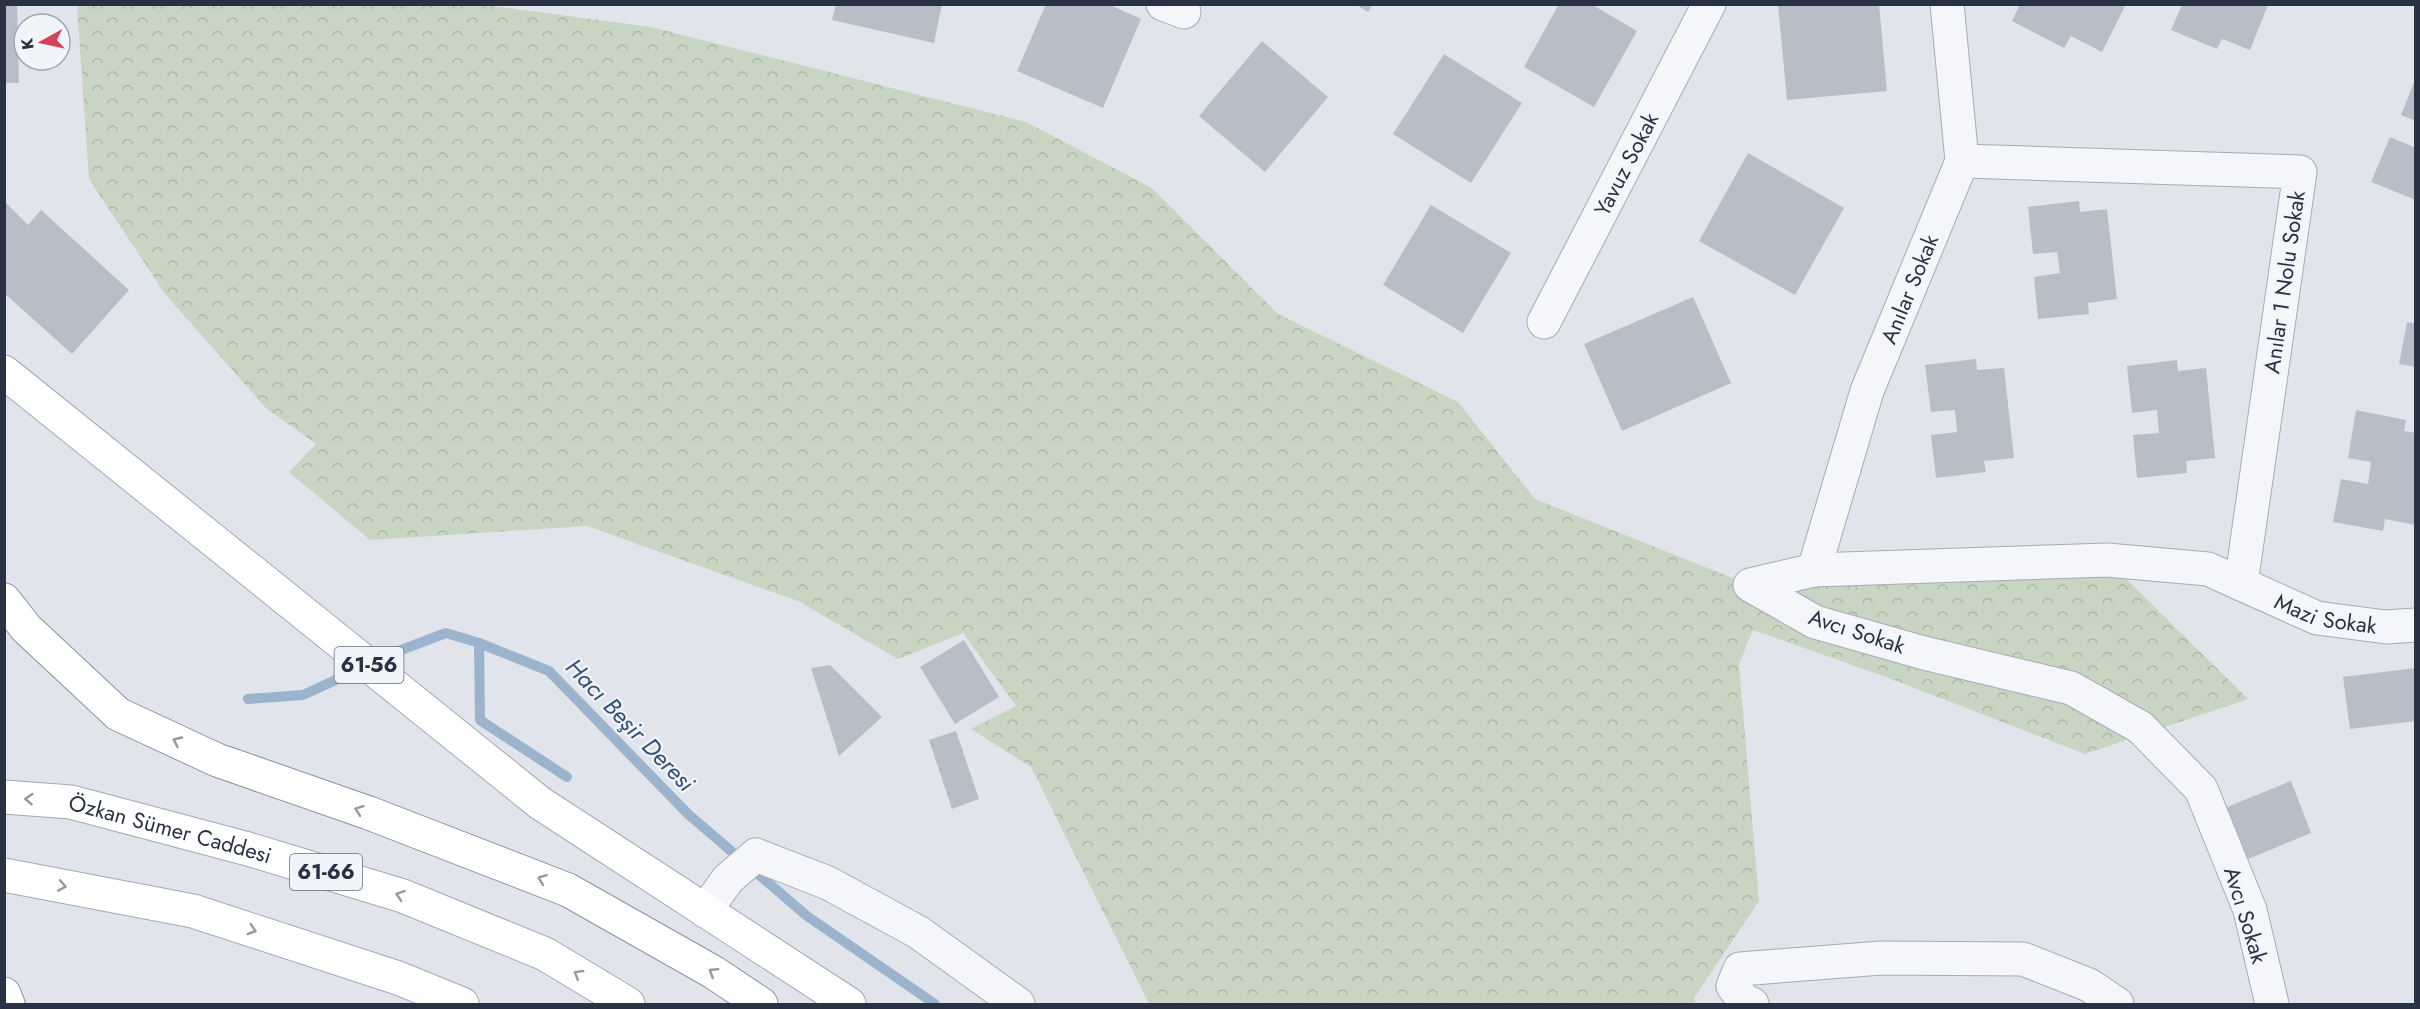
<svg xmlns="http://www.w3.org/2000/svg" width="2420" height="1009" viewBox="0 0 2420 1009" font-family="Jost,sans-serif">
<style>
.forest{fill:url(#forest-crowns)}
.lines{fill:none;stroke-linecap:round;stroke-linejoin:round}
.stream{stroke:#9bb3cc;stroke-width:10}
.building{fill:#b8bec8}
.minor-casing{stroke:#a6acb5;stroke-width:35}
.major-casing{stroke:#a0a9b7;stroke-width:35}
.highway-casing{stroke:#8892a2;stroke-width:35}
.minor{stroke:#f4f6f9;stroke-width:33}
.major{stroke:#fff;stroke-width:33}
.highway{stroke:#fff;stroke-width:33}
.oneway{stroke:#9498a1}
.labels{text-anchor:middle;stroke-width:4.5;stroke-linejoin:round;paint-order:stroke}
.shield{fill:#f1f4f8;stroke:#656c79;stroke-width:1.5}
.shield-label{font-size:21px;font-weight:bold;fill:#293243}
.street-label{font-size:22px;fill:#293243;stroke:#f1f4f8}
.water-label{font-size:24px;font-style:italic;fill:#315179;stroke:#f1f4f8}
</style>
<defs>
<pattern id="forest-crowns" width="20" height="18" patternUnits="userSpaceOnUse" patternTransform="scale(1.5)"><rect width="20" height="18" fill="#c7d5c2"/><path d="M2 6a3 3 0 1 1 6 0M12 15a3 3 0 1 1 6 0" fill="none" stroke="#abb7a8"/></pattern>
</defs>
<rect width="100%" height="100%" fill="#e1e5eb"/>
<path class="forest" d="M 77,5 L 485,5 L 651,27 L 1026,122 L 1152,188 L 1278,314 L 1458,402 L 1535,499 L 1750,585 L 2107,560 L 2248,699 L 2085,754 L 1886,677 L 1753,630 L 1739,664 L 1759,901 L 1694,998 L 1695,1004 L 1149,1004 L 1031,767 L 971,729 L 1016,706 L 963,633 L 898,659 L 798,601 L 587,526 L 370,540 L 289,472 L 316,444 L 266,408 L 165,294 L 89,179 Z"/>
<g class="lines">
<g class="stream">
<path d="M 479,643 L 480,720 L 567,777"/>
<path d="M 248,699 L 303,695 L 401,650 L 446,633 L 479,643 L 549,671 L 688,814 L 807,916 L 935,1004"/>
</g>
</g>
<g class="building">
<path d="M 4,4 L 17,4 L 19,83 L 4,83 Z"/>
<path d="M 836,4 L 942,4 L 934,43 L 832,20 Z"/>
<path d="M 1046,4 L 1108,4 L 1141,19 L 1103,108 L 1017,71 Z"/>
<path d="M 1355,4 L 1373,4 L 1368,12 Z"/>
<path d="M 1559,4 L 1591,4 L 1637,31 L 1594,107 L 1524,67 Z"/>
<path d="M 1778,4 L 1879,4 L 1887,91 L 1787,100 Z"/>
<path d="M 2020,4 L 2126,4 L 2102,52 L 2071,36 L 2064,48 L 2012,21 Z"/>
<path d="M 2182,5 L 2268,5 L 2250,50 L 2222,39 L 2217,49 L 2171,30 Z"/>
<path d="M 1262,41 L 1328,97 L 1265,172 L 1199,116 Z"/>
<path d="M 1444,54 L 1522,103 L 1471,183 L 1393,134 Z"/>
<path d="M 2415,80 L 2416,80 L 2416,121 L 2401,115 Z"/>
<path d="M 2390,137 L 2416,148 L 2416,200 L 2371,182 Z"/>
<path d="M 1748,153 L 1844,208 L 1795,295 L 1699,241 Z"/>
<path d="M 4,201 L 28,225 L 41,210 L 129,290 L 72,354 L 4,293 Z"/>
<path d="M 2079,201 L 2080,212 L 2107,209 L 2117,299 L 2088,303 L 2089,314 L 2038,319 L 2034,277 L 2060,273 L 2057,252 L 2033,254 L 2028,207 Z"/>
<path d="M 1431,205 L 1511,253 L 1463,333 L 1383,285 Z"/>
<path d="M 1693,297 L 1731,383 L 1622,431 L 1584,344 Z"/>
<path d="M 2407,322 L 2416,324 L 2416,367 L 2399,364 Z"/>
<path d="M 1976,359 L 1977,370 L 2004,368 L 2014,458 L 1984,461 L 1986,472 L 1936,478 L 1931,435 L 1957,432 L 1955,410 L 1931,412 L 1925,365 Z"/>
<path d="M 2177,360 L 2178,371 L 2206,368 L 2215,458 L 2186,461 L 2187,473 L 2137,478 L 2133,435 L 2159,433 L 2157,410 L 2132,413 L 2127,366 Z"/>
<path d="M 2356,410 L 2406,420 L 2404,431 L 2416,433 L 2415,525 L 2385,519 L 2383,531 L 2333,522 L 2341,479 L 2368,484 L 2371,462 L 2348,458 Z"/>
<path d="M 964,640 L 999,697 L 955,724 L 920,667 Z"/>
<path d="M 830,665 L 882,717 L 839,756 L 811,668 Z"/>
<path d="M 2416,668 L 2416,721 L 2350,729 L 2343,677 Z"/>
<path d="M 956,731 L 979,799 L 952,809 L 929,740 Z"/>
<path d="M 2291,781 L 2311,833 L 2248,859 L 2227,807 Z"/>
</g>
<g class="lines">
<defs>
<g id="minor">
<path d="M 1163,4 L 1184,12"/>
<path d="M 1962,161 L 2300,172 L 2241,584"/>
<path id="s1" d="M 1544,322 L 1709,4"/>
<path id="s2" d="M 1814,570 L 1867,391 L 1962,161 L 1947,4"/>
<path d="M 705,911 L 728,879 L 756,855 L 828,883 L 918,932 L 1018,1004"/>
<path d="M 1752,1004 L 1744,1001 L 1733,986 L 1740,969 L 1881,958 L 2023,959 L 2089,985 L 2117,1004"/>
<path id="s3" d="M 2272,1004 L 2250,910 L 2201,789 L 2140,727 L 2071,688 L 1924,653 L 1815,622 L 1750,585 L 1814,570 L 2107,560 L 2208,569 L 2317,618 L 2386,627 L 2416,625"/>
</g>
<g id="major">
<path d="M 4,372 L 540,803 L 849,1004"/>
<path id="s4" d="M 4,797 L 71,802 L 248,849 L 403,896 L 545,954 L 628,1004"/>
<path d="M 4,875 L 193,911 L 398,978 L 462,1004"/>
</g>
<g id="highway">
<path d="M 4,600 L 26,628 L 118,714 L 217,760 L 369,813 L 568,890 L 713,972 L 761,1004"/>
<path d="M 4,994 L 8,1004"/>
</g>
</defs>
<use href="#minor" class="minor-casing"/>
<use href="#major" class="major-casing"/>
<use href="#highway" class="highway-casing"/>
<use href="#minor" class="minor"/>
<use href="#major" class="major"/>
<use href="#highway" class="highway"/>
</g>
<defs><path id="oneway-chevron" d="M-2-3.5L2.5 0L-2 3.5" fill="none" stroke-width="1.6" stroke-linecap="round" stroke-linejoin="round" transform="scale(1.5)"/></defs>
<g class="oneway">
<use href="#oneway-chevron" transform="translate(177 741) rotate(-155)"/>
<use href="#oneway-chevron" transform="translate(29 799) rotate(-176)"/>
<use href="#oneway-chevron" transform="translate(359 810) rotate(-160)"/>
<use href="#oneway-chevron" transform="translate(542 879) rotate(-159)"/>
<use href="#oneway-chevron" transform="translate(62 886) rotate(11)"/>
<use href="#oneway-chevron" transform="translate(400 895) rotate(-161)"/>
<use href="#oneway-chevron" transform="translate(252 930) rotate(18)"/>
<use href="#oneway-chevron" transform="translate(713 972) rotate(-148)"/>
<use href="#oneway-chevron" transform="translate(578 974) rotate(-149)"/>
</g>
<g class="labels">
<g class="shield">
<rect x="334.5" y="647" width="69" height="36" rx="4.5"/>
<rect x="290" y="854" width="72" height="36" rx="4.5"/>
</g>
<g class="shield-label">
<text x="369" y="672">61-56</text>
<text x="326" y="879">61-66</text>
</g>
<g class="street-label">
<text dy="8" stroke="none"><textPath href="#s1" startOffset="178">Yavuz Sokak</textPath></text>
<text transform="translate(2284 282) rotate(-82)" y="8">Anılar 1 Nolu Sokak</text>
<text dy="8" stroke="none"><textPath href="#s2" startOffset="297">Anılar Sokak</textPath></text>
<text dy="8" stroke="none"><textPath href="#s3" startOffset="1320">Mazi Sokak</textPath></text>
<text transform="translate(1857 631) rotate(18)" y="8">Avcı Sokak</text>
<text dy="8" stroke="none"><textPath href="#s4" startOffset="170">Özkan Sümer Caddesi</textPath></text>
<text transform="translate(2246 915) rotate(73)" y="8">Avcı Sokak</text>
</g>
<g class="water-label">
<text transform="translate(630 725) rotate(46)" y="8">Hacı Beşir Deresi</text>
</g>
</g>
<rect width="2420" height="1009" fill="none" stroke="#293243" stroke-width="12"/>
<g transform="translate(42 42) rotate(262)"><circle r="28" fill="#f1f4f8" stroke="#a1a6b0" stroke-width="1.5"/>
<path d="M0-4.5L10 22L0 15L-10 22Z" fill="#d34358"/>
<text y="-9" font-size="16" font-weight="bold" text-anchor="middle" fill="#293243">K</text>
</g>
</svg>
